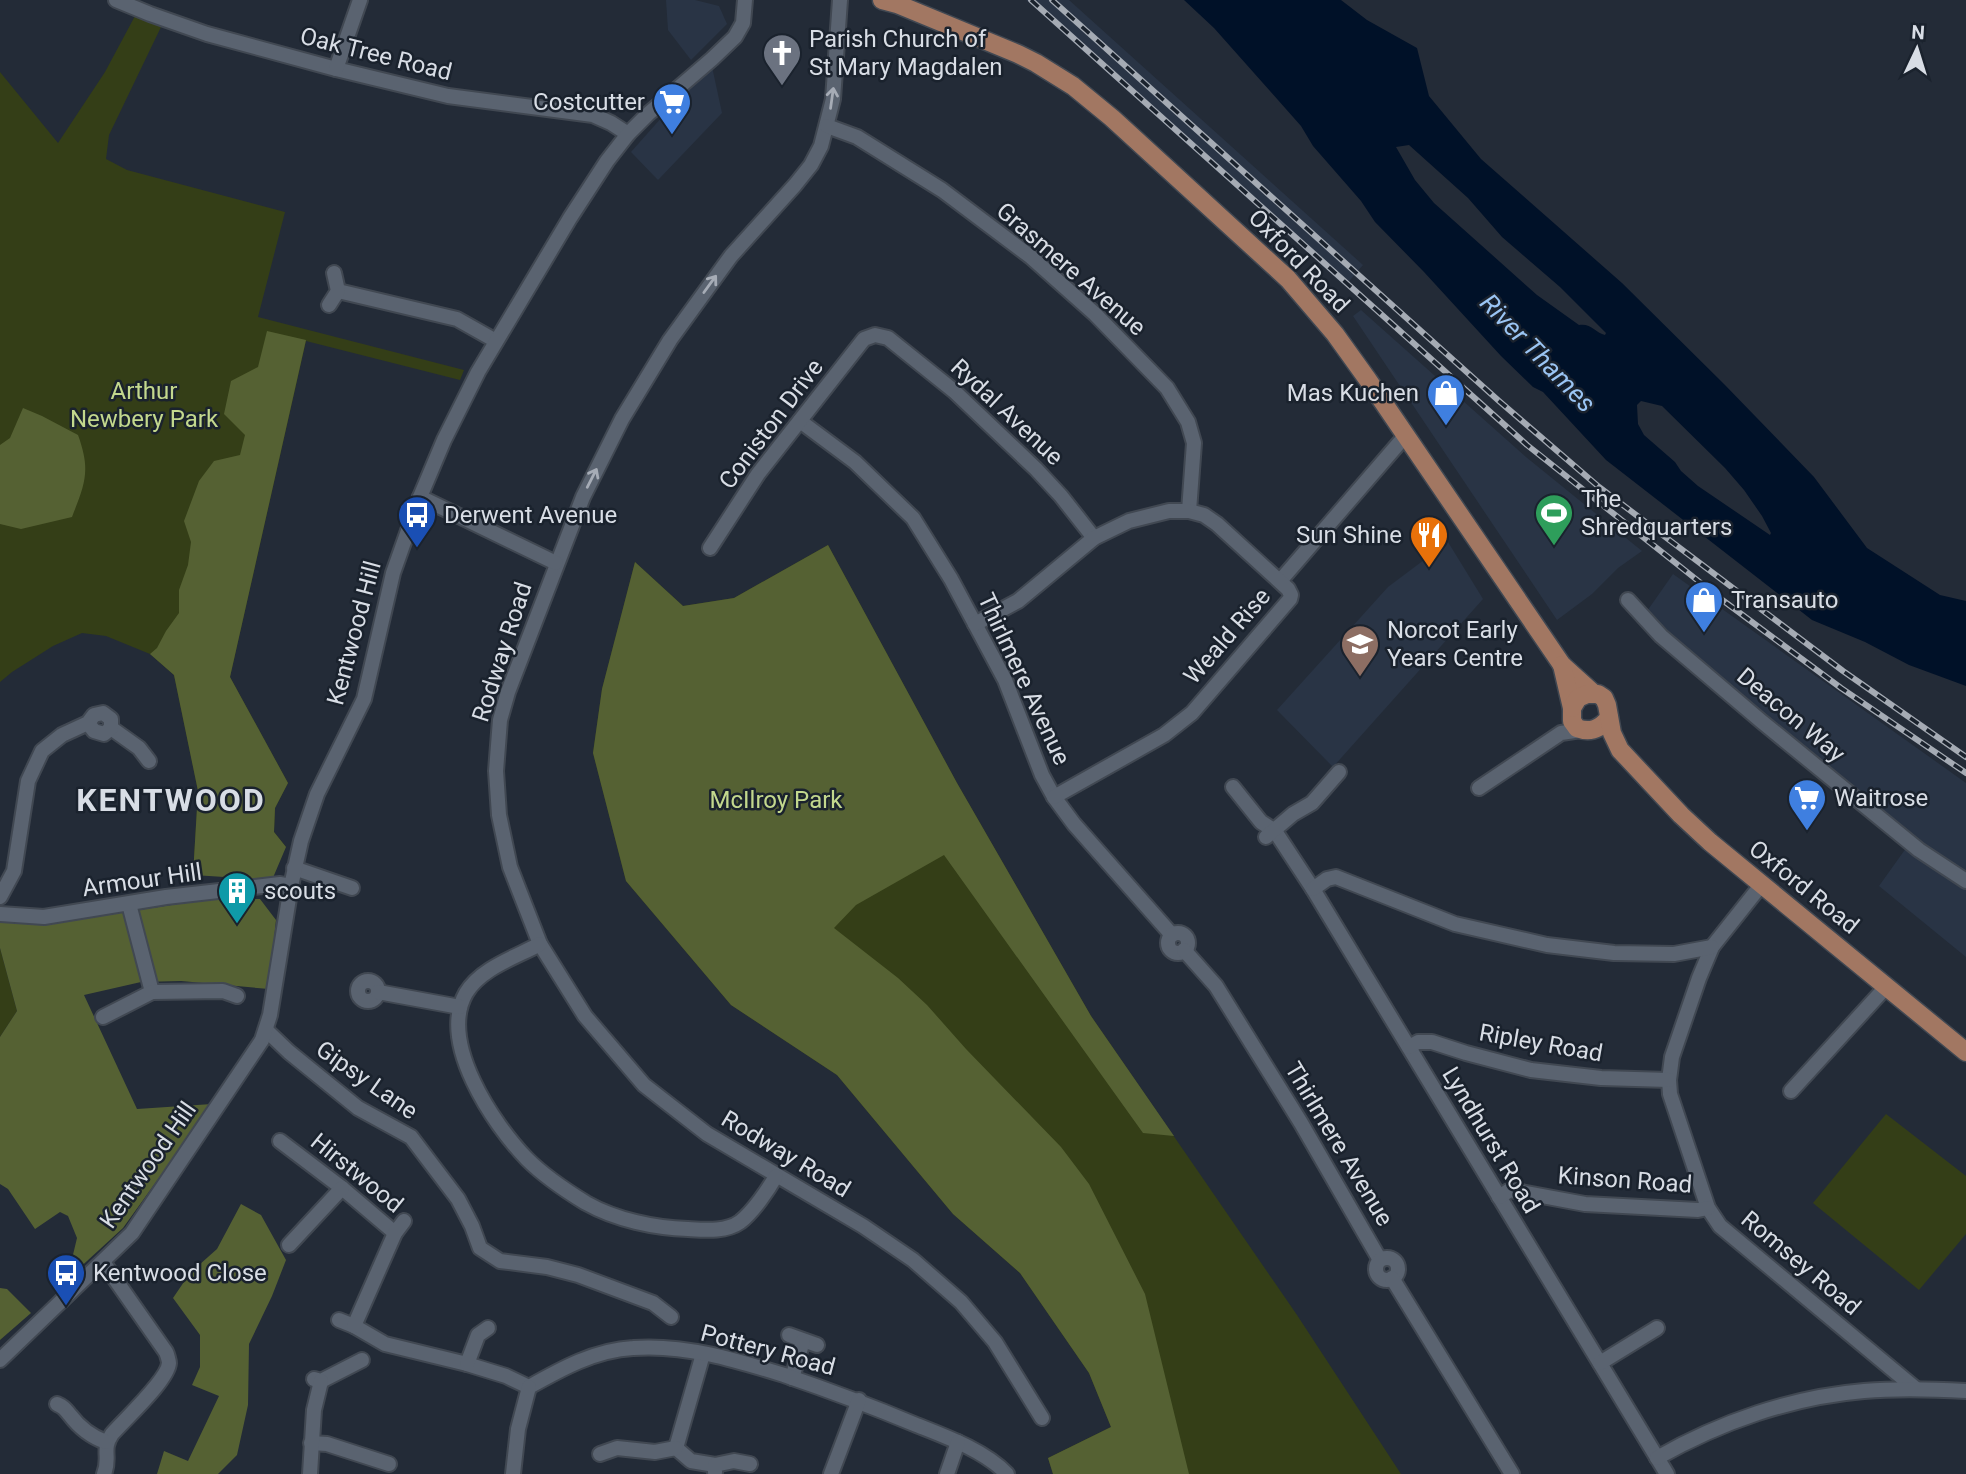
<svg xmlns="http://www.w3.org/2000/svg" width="1966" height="1474" viewBox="0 0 1966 1474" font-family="Roboto,sans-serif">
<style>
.built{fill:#293445}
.green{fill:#343e17}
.forest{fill:#556133}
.water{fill:#001128;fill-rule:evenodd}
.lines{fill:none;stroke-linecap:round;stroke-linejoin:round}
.minor-casing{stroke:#414852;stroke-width:18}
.major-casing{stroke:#414852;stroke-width:21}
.minor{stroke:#5a6370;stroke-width:14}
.major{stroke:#a27762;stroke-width:18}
.rail-casing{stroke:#a5abb4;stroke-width:6}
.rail{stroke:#1a222d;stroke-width:3.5;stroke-dasharray:10;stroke-linecap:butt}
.oneway{stroke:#a6acb6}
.labels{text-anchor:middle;stroke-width:5;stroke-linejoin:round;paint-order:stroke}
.poi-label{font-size:24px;fill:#d8dde5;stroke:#1a222d;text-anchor:start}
.street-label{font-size:24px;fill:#d8dde5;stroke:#1a222d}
.park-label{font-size:24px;fill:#c3d88d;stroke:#1a222d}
.water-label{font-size:26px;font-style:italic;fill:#9bc5f4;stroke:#1a222d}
.district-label{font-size:32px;font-weight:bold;letter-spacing:2px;fill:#d8dde5;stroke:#1a222d}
</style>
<rect width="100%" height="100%" fill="#232b37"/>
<g class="built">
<path d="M 666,0 L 695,0 L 719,6 L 727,24 L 691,60 L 668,30 Z"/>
<path d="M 1026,0 L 1069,0 L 1363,265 L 1345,286 Z"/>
<path d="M 711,62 L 722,113 L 658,180 L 631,152 Z"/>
<path d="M 1361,310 L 1526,457 L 1642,551 L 1618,568 L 1592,594 L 1557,620 L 1353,316 Z"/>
<path d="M 1448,542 L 1483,599 L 1333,767 L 1277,710 L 1388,587 Z"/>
<path d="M 1673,574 L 1966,783 L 1966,957 L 1879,886 L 1914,837 L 1645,614 Z"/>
</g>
<g class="green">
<path d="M 135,16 L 161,27 L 109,135 L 106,159 L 127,170 L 285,212 L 258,317 L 464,370 L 460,380 L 306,341 L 230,677 L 288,783 L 275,808 L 274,832 L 286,847 L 193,875 L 198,791 L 174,675 L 150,654 L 106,636 L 82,633 L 53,646 L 12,672 L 0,682 L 0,72 L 58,143 L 105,72 Z"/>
<path d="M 828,545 L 957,783 L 1091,1016 L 1297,1315 L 1401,1474 L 1053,1474 L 1048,1458 L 1111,1427 L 1089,1373 L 1020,1273 L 953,1214 L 837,1075 L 731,1005 L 626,881 L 593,753 L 602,689 L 635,562 L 683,606 L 734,598 Z"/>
<path d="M 0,948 L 17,1011 L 0,1037 Z"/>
<path d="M 1886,1114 L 1966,1176 L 1966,1234 L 1919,1290 L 1813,1203 Z"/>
</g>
<g class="forest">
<path d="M 267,331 L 306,340 L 230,677 L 288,783 L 275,808 L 274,832 L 286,847 L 272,880 L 193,875 L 198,791 L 174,675 L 150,654 L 157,648 L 166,631 L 179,613 L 179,590 L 188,565 L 191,542 L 184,521 L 199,481 L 214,461 L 240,455 L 245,435 L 224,414 L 231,381 L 258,367 Z"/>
<path d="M 23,408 L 42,416 L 78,435 C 91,471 85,483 72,517 L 21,529 L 0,524 L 0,445 L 10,438 Z"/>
<path d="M 828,545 L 957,783 L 1091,1016 L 1174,1136 L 1143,1133 L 944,855 L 856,905 L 834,928 L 898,978 L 927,1005 L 966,1049 L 1061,1147 L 1089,1184 L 1145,1294 L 1189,1474 L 1053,1474 L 1048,1458 L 1111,1427 L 1089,1373 L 1020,1273 L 953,1214 L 837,1075 L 731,1005 L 626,881 L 593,753 L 602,689 L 635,562 L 683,606 L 734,598 Z"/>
<path d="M 210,899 L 260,899 L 276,920 L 269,989 L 181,981 L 141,982 L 84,995 L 137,1109 L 212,1104 L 123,1228 L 75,1272 L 71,1263 L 77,1238 L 68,1216 L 60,1212 L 35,1229 L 8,1189 L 0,1184 L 0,1037 L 17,1011 L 0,948 L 0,921 L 27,923 L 62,922 Z"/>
<path d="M 241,1204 L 261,1215 L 286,1260 L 272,1296 L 249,1344 L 248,1405 L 237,1455 L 218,1474 L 157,1474 L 164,1451 L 188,1461 L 219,1396 L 192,1385 L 200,1367 L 200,1335 L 173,1298 L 190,1273 L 217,1249 Z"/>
<path d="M 0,1288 L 7,1289 L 31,1313 L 0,1340 Z"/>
</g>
<path class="water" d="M 1184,0 L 1341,0 L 1367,20 L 1417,48 L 1429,96 L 1481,159 L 1622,283 L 1724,384 L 1814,477 L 1867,548 L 1940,595 L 1966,601 L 1966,686 L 1909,665 L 1865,642 L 1812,620 L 1606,460 L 1543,392 L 1533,387 L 1501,356 L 1424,272 L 1375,222 L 1361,201 L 1313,146 L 1301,126 L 1214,28 ZM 1409,145 L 1468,198 L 1502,237 L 1560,287 L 1606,333 L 1605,335 C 1596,333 1591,323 1579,325 L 1537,295 L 1434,203 L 1415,180 L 1396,147 ZM 1641,401 L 1662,406 L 1725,468 L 1744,490 L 1762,516 L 1771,533 L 1770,535 L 1698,486 L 1681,471 L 1675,462 L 1644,435 L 1638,424 L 1637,405 Z"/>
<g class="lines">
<defs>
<g id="minor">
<path d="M 116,0 L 150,14 L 207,34 L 336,69 L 448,96 L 593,115 L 611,123 L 628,134"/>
<path d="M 840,0 L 833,99 L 821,146 L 811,165 L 795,185 L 731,256 L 670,340 L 622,419 L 583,497 L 508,692 L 500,720 L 496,771 L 499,815 L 510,867 L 540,944 L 585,1016 L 644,1085 L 707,1134 L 863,1226 L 913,1260 L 961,1302 L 995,1342 L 1042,1418"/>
<path d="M 336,69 L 360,0"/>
<path d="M 827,126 L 857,137 L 942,190 L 1031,257 L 1095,314 L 1167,388 L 1188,422 L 1194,443 L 1189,511"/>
<path d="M 338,291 L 457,319 L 496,341"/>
<path d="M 329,305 L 338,291 L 334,273"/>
<path d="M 800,421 L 855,462 L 913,518 L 951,579 L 1005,680 L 1042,775 L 1054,797 L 1074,824 L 1172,935"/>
<path d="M 420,497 L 556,563"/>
<path d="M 710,548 L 758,474 L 864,339 L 875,335 L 888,338 L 954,391 L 1036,469 L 1061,496 L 1094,538"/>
<path d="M 1280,581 L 1406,435"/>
<path d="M 1628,600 L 1661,636 L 1761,721 L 1919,850 L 1966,881"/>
<path d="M 975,624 L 1018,601 L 1094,538 L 1129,521 L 1169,511 L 1189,511 L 1204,515 L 1217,524 L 1288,589 L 1291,595 L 1290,599 L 1192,713 L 1164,735 L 1054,797"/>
<path d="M 111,728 L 139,748 L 149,761"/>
<path d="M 1233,787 L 1261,822 L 1275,831 L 1313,889 L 1667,1474"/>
<path d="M 1479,788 L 1561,733 L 1581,730"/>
<path d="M 1266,837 L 1293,814 L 1312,803 L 1339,772"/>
<path d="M 294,868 L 352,888"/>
<path d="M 1762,884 L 1712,947 L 1699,978 L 1672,1057 L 1669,1080 L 1670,1094 L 1708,1208 L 1720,1226 L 1916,1389"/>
<path d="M 1313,889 L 1327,879 L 1336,877 L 1455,924 L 1547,945 L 1614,953 L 1674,954 L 1712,947"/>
<path d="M 0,897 L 14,871 L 28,781 L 42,751 L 62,735 L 88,723 L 94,715 L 103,713 L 111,719 L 111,728 L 104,734 L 94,731 L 88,723"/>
<path d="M 129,904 L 152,992"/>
<path d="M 0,914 L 44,917 L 166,897 L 280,884 L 291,886"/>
<circle cx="1178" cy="943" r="10"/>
<path d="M 540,944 C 516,957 481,968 466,993 C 438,1042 493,1124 527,1159 C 542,1174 568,1192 586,1203 C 616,1220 655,1228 688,1229 C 705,1230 726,1232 740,1222 C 753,1212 768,1190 776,1176"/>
<path d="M 1184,950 L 1216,986 L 1301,1123 L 1380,1260"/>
<circle cx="368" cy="991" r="10"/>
<path d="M 378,992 L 460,1007"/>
<path d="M 103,1017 L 152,992 L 223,991 L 237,996"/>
<path d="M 266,1030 L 289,1052 L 358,1108 L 411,1137 L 458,1199 L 472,1226 L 480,1248 L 500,1261 L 547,1267 L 578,1275 L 653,1303 L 671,1317"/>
<path d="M 1409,1047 L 1418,1042 L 1432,1042 L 1466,1053 L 1531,1070 L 1601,1078 L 1669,1080"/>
<path d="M 1791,1091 L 1886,987"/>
<path d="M 280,1141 L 342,1188 L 395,1233"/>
<path d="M 1499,1197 L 1510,1190 L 1585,1204 L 1698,1210 L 1708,1208"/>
<path d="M 289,1245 L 342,1188"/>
<circle cx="1387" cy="1269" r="11"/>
<path d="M 103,1262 L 166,1352 C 167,1354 169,1361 169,1363 C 168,1380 124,1420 112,1434 C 101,1450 111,1457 104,1474"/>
<path d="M 1392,1278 L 1512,1474"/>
<path d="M 339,1320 L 354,1326 L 385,1344 L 467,1364 L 506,1376 L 529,1387"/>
<path d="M 354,1326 L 395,1233 L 404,1221"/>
<path d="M 789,1335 L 817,1345"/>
<path d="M 703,1354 L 676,1448 L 691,1461 L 715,1465"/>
<path d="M 0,1360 L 132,1233 L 262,1040 L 270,1015 L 291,886 L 301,841 L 317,794 L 364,699 L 393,573 L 420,497 L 444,440 L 478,372 L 570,218 L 607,161 L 628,134 L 648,114 L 712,59 L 735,37 L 743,23 L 745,0"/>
<path d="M 1600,1363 L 1657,1328"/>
<path d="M 467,1364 L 478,1335 L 488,1328"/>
<path d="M 792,1378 L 803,1341"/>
<path d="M 314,1379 L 321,1381 L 362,1360"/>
<path d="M 529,1387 C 561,1369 595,1350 633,1348 C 684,1344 736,1360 784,1375 C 828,1390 871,1406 914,1424 C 944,1436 984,1450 1007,1474"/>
<path d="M 57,1404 C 64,1407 65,1409 70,1415 C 79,1427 92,1437 106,1442"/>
<path d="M 311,1443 L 327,1444 L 389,1464"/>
<path d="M 600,1454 L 617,1448 L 655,1452 L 676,1448"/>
<path d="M 1657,1458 C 1720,1422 1792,1397 1864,1391 C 1898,1388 1932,1389 1966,1391"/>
<path d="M 715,1472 L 715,1465 L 734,1461 L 750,1464"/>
<path d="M 310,1474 L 314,1410 L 321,1381"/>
<path d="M 513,1474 L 518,1429 L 529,1387"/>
<path d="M 831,1474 L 859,1400"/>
<path d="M 947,1474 L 958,1442"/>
</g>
<g id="major">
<path d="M 882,0 L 897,4 L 1018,54 L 1036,63 L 1073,86 L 1112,118 L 1288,279 L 1335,334 L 1368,380 L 1562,665 L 1593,693"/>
<path d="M 1562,665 L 1572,708 L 1572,721 L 1577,728 C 1590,733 1600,729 1609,718"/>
<path d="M 1572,708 L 1578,698 L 1587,694 L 1598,694 L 1604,698 L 1607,705 L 1612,733 L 1620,750 L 1681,815 L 1710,842 L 1966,1052"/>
</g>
</defs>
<use href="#minor" class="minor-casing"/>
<use href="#major" class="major-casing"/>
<use href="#minor" class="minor"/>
<use href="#major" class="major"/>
<defs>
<g id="rail">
<path d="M 1031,0 L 1527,445 L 1721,599 L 1841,688 L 1966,773"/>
<path d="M 1052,0 L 1499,401 L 1599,487 L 1843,671 L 1966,757"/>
</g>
</defs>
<use href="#rail" class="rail-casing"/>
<use href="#rail" class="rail"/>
</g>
<defs><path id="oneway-shaft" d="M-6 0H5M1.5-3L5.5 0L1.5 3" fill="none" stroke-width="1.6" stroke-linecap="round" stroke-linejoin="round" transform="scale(1.75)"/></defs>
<g class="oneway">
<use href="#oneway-shaft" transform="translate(832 98) rotate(-82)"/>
<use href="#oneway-shaft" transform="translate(710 284) rotate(-54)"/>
<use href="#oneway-shaft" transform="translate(592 478) rotate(-63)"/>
</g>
<defs>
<symbol id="church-pin" viewBox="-11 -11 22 30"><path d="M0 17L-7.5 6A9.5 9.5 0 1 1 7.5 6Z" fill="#6b7280" stroke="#1a222d"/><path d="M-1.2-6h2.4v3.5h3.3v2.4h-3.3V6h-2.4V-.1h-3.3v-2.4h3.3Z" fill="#fff"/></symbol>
<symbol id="supermarket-pin" viewBox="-11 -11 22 30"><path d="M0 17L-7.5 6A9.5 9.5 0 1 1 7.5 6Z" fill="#3f7fe0" stroke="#1a222d"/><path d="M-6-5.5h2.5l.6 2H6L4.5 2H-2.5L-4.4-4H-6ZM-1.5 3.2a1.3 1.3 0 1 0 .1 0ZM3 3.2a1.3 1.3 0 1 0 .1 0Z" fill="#fff"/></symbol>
<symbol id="shop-pin" viewBox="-11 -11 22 30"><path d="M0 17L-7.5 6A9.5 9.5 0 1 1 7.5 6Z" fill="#3f7fe0" stroke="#1a222d"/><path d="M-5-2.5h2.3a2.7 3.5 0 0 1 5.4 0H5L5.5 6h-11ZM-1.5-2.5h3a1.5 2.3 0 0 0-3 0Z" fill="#fff"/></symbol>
<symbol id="stadium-pin" viewBox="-11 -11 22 30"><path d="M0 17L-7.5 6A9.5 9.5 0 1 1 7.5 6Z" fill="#2e9e5b" stroke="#1a222d"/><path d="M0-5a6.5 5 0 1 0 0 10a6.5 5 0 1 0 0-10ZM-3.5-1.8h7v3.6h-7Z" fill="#fff"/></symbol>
<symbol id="bus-pin" viewBox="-11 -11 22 30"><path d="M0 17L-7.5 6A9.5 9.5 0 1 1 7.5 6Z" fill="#1a4fb4" stroke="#1a222d"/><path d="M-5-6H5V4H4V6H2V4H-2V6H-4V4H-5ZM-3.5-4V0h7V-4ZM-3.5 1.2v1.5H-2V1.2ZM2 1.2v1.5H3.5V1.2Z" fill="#fff"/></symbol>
<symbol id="restaurant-pin" viewBox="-11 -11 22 30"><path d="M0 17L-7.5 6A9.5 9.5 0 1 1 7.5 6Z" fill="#e8710a" stroke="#1a222d"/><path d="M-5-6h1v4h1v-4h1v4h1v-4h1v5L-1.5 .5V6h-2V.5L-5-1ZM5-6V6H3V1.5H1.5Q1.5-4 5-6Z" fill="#fff"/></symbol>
<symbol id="school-pin" viewBox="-11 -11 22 30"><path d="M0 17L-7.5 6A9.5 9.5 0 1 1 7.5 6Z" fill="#8d6e63" stroke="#1a222d"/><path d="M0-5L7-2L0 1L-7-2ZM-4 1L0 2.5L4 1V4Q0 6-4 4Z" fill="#fff"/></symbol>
<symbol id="building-pin" viewBox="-11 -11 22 30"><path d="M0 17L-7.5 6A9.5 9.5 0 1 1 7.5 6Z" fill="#0f9aa8" stroke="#1a222d"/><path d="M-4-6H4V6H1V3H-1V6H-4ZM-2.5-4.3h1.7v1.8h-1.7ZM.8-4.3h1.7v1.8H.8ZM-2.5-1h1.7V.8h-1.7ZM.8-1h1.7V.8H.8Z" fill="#fff"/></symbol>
</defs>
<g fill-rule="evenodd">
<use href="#church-pin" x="760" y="31" width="44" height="60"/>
<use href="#supermarket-pin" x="650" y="80" width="44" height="60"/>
<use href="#shop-pin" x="1424" y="371" width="44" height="60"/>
<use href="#stadium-pin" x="1532" y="491" width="44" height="60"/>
<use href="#bus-pin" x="395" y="493" width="44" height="60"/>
<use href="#restaurant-pin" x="1407" y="513" width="44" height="60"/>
<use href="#shop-pin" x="1682" y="578" width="44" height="60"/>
<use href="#school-pin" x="1338" y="622" width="44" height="60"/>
<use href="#supermarket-pin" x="1785" y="776" width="44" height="60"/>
<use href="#building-pin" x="215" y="869" width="44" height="60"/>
<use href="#bus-pin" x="44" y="1251" width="44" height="60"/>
</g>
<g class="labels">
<g class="poi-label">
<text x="809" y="47">Parish Church of<tspan x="809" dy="28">St Mary Magdalen</tspan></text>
<text x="645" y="110" text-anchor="end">Costcutter</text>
<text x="1419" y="401" text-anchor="end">Mas Kuchen</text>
<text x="1581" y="507">The<tspan x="1581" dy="28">Shredquarters</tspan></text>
<text x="444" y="523">Derwent Avenue</text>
<text x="1402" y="543" text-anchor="end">Sun Shine</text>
<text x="1731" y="608">Transauto</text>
<text x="1387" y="638">Norcot Early<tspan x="1387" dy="28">Years Centre</tspan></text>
<text x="1834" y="806">Waitrose</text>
<text x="264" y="899">scouts</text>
<text x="93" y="1281">Kentwood Close</text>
</g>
<g class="street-label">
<text transform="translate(376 54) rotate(14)" y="8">Oak Tree Road</text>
<text transform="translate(1299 261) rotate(46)" y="8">Oxford Road</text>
<text transform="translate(1071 269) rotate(41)" y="8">Grasmere Avenue</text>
<text transform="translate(1007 412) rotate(43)" y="8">Rydal Avenue</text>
<text transform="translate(771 424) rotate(-53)" y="8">Coniston Drive</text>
<text transform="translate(354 633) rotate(-75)" y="8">Kentwood Hill</text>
<text transform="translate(1227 636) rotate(-49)" y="8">Weald Rise</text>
<text transform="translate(502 652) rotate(-72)" y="8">Rodway Road</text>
<text transform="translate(1024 679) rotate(65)" y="8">Thirlmere Avenue</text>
<text transform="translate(1791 715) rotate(40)" y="8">Deacon Way</text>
<text transform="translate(142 880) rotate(-8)" y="8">Armour Hill</text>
<text transform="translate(1804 887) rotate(39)" y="8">Oxford Road</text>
<text transform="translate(1541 1043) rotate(10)" y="8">Ripley Road</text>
<text transform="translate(367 1080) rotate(35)" y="8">Gipsy Lane</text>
<text transform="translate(1491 1140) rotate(59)" y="8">Lyndhurst Road</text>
<text transform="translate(1339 1144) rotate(59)" y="8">Thirlmere Avenue</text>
<text transform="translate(786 1154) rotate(31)" y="8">Rodway Road</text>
<text transform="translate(148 1165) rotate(-55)" y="8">Kentwood Hill</text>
<text transform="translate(357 1173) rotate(39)" y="8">Hirstwood</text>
<text transform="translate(1625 1180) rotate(4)" y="8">Kinson Road</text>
<text transform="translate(1801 1263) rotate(40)" y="8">Romsey Road</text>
<text transform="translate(768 1350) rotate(15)" y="8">Pottery Road</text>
</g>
<g class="park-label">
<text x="144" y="399">Arthur<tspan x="144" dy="28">Newbery Park</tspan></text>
<text x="776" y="808">McIlroy Park</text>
</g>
<g class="water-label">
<text transform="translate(1538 353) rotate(46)" y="9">River Thames</text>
</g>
<g class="district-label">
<text x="171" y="811">KENTWOOD</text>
</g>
</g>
<g transform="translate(1917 49) rotate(4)" stroke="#1a222d" stroke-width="5" paint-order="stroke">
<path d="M0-5L12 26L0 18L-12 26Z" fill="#d8dde5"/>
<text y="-10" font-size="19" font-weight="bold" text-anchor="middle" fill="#d8dde5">N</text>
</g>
</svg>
